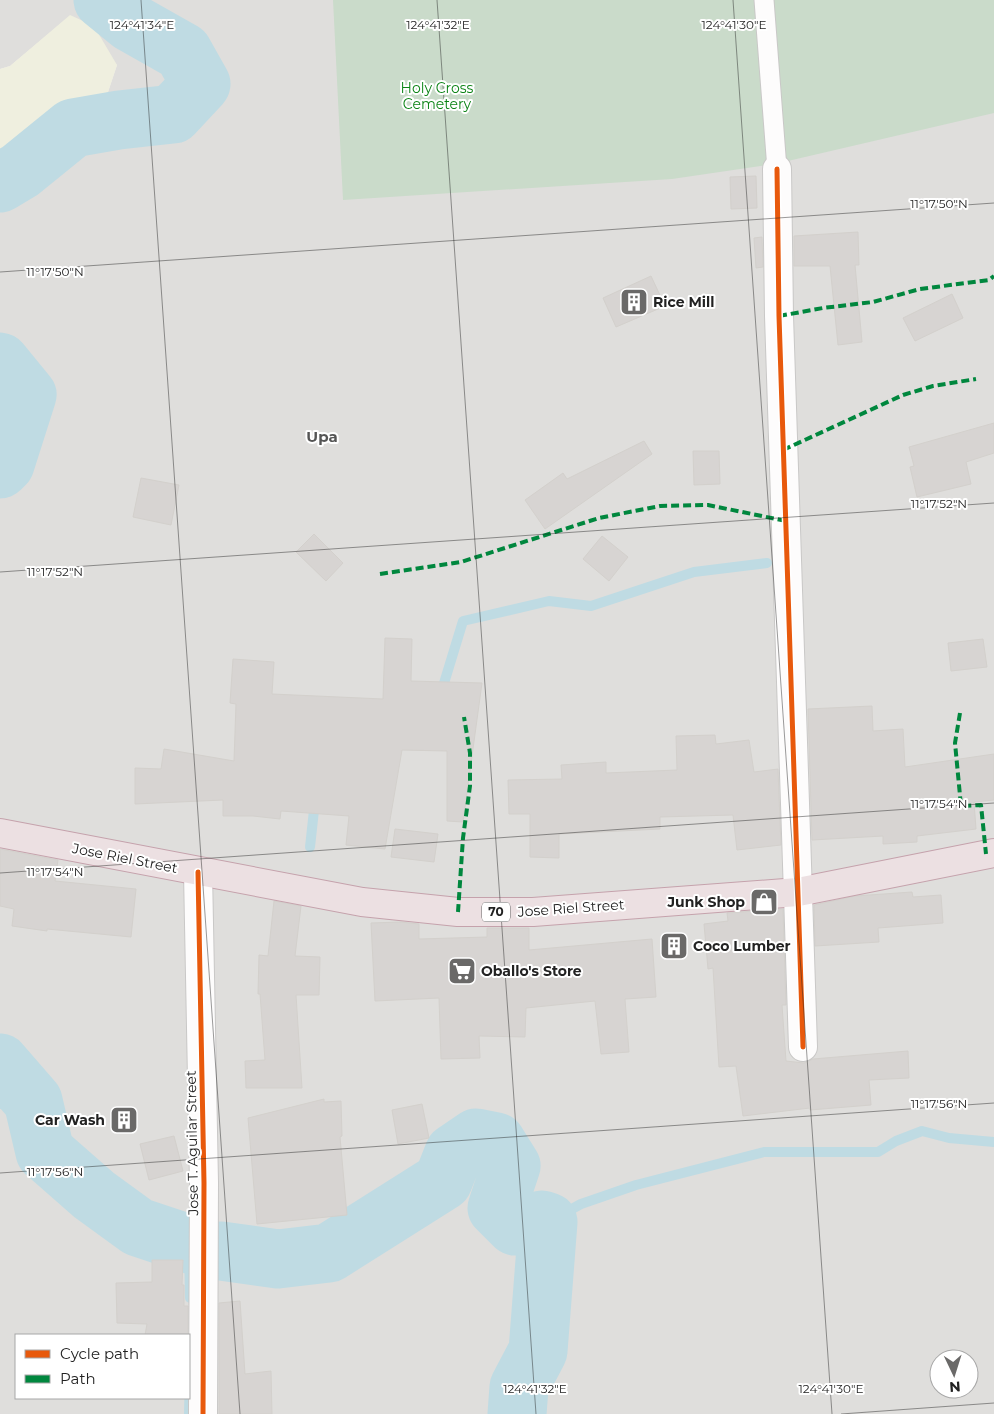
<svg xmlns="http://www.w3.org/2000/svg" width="994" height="1414" viewBox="0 0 994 1414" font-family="Montserrat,sans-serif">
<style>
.residential{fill:#dfdedc;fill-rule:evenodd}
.farmland{fill:#efefdf}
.cemetery{fill:#cadbca}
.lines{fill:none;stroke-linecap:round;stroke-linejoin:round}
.stream{stroke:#bfdbe3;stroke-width:10}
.river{stroke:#bfdbe3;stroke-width:59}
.building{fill:#d7d4d2;stroke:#d3d0cc}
.lane-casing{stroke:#c9c8c7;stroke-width:21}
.street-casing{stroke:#c9c8c7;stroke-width:30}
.highway-casing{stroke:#c5a2ac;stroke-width:30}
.lane{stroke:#fdfcfc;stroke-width:19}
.street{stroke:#fdfcfc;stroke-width:28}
.highway{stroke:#ece0e2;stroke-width:28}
.quiet{stroke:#00873e;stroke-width:4;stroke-dasharray:8 4;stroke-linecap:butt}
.cycleway-casing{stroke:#fff;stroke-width:8}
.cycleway{stroke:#e8590c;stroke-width:5}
.ticks{fill:none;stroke:#222;stroke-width:1;stroke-opacity:0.45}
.labels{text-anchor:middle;stroke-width:4;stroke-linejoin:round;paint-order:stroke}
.shield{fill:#fff;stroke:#646464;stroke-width:1}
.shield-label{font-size:12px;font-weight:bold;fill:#222}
.park-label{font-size:14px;fill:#0c8416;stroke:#fff}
.poi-label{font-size:14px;font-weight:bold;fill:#222;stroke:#fff;text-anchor:start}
.street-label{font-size:14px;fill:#222;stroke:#fff}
.neighbourhood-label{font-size:15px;font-weight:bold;fill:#555;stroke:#fff}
.ticks-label{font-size:12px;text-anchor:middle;fill:#222;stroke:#fff;stroke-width:4;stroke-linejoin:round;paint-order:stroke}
</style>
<rect width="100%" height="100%" fill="#f0eeeb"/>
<path class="residential" d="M 0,0 L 994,0 L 994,1414 L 0,1414 L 0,183 L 20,171 L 106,98 L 117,65 L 70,16 L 10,66 L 0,69 ZM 16,1335 L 189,1335 L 189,1398 L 16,1398 ZM 939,1359 L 969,1359 L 969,1389 L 939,1389 Z"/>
<path class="farmland" d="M 70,15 L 94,26 L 117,65 L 106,98 L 20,171 L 0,183 L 0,69 L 10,66 Z"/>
<path class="cemetery" d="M 333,0 L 994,0 L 994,113 L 775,164 L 672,179 L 343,200 Z"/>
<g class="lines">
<g class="stream">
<path d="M 441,693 L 463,621 L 549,601 L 591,606 L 694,572 L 767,563"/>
<path d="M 310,847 L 315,801"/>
<path d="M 0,1104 L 33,1101"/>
<path d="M 548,1222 L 581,1204 L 636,1185 L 764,1152 L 878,1152 L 896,1141 L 922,1131 L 949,1138 L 994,1142"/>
<path d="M 189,1244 L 190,1298"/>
<path d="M 189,1414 L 190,1370"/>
</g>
<g class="river">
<path d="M 0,183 L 20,171 L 73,128 L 119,120 L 173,114 L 201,84 L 183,52 L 130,22 L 103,0"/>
<path d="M 0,362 L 27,395 L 5,464 L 0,469"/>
<path d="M 0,1063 L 33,1101 L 45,1152 L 94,1195 L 138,1227 L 189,1244"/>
<path d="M 221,1251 L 278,1259 L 329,1253 L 443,1181 L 454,1153 L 476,1138 L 496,1142 L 511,1166 L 497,1208 L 515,1226 L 542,1220 L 548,1222 L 538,1351 L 519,1387 L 517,1414"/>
</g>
</g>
<g class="building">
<path d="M 756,176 L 757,208 L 731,209 L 730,177 Z"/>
<path d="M 858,232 L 859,265 L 855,265 L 862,342 L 838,345 L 830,266 L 794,266 L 794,236 Z"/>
<path d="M 762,237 L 763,267 L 756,268 L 754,238 Z"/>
<path d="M 651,276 L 665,306 L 616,327 L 603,298 Z"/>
<path d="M 952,294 L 963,318 L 915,341 L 903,318 Z"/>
<path d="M 994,423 L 994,453 L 966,462 L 971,484 L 917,497 L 910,467 L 914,466 L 909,447 Z"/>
<path d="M 644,441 L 652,454 L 545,529 L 525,500 L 563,473 L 567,479 Z"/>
<path d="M 693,451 L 719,451 L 720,484 L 694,485 Z"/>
<path d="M 141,478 L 179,485 L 171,525 L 133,517 Z"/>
<path d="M 314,534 L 343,563 L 326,581 L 296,552 Z"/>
<path d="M 602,536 L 628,557 L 609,581 L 583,559 Z"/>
<path d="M 385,638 L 412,639 L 411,681 L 482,683 L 463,822 L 447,821 L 447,751 L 402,750 L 385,849 L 346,845 L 349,816 L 281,811 L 280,819 L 253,816 L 223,816 L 223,800 L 135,804 L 135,768 L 161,769 L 164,749 L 234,761 L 236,704 L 230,703 L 233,659 L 274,662 L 272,694 L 383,699 Z"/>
<path d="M 983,639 L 987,667 L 951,671 L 948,643 Z"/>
<path d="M 872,706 L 873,731 L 903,729 L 905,767 L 994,754 L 994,800 L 974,802 L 976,829 L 917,836 L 917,842 L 883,844 L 883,836 L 812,840 L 808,709 Z"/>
<path d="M 715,735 L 716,744 L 749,740 L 754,772 L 778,769 L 781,845 L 737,850 L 733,815 L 660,817 L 660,829 L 559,834 L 559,858 L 530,857 L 530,814 L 509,814 L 508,780 L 562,779 L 561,765 L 606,762 L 606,773 L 677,770 L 676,736 Z"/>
<path d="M 395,829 L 438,834 L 434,862 L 391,857 Z"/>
<path d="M 0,849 L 58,860 L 55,881 L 136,889 L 131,937 L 47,929 L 47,931 L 12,926 L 14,909 L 0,906 Z"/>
<path d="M 912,892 L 913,897 L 941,895 L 943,923 L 878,928 L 879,942 L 815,946 L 814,905 L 855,896 Z"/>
<path d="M 274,901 L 301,906 L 295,956 L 320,957 L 319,995 L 296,995 L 302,1088 L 246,1088 L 245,1061 L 265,1060 L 260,994 L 258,994 L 259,955 L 268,956 Z"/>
<path d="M 783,909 L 786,1005 L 782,1005 L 786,1061 L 804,1063 L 813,1059 L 908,1051 L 909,1078 L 869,1080 L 871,1105 L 810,1110 L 810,1108 L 743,1116 L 736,1066 L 719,1067 L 713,968 L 708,969 L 704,924 L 728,921 L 727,913 Z"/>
<path d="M 401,922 L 419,924 L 419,939 L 487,937 L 487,928 L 529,928 L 529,950 L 652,939 L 656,997 L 625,999 L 629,1052 L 601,1054 L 595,1001 L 526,1008 L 525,1037 L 479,1036 L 480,1058 L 441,1059 L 439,998 L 375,1001 L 371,923 Z"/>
<path d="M 324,1099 L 324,1102 L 341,1101 L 342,1136 L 340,1137 L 347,1215 L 257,1224 L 248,1118 Z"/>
<path d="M 422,1104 L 429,1138 L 398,1144 L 392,1110 Z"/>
<path d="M 174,1136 L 183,1171 L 149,1180 L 140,1144 Z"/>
<path d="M 152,1260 L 183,1260 L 182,1285 L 184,1285 L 184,1306 L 188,1306 L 188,1335 L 145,1335 L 147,1324 L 117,1323 L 116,1283 L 152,1282 Z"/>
<path d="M 240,1301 L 245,1374 L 271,1371 L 272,1414 L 219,1414 L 219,1303 Z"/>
</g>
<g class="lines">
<defs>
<path id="lane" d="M 764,0 L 777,169"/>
<g id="street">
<path d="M 777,169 L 779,316 L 803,1047"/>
<path d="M 198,872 L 204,1183 L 203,1414"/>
</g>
<path id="highway" d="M 0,833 L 362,902 L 458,912 L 533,912 L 798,892 L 994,853"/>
</defs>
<use href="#lane" class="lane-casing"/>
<use href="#street" class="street-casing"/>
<use href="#highway" class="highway-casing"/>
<use href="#lane" class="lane"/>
<use href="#street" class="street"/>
<use href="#highway" class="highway"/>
<g class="quiet">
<path d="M 779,316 L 823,308 L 873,302 L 920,289 L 989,280 L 994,276"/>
<path d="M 783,450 L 903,395 L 933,386 L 976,379"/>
<path d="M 380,574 L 461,562 L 599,518 L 660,506 L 708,505 L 786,521"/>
<path d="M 960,713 L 955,743 L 961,806 L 981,805 L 986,854"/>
<path d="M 458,912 L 463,838 L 470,786 L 470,753 L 464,717"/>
</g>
<defs>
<g id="cycleway">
<path d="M 777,169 L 779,316 L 803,1047"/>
<path d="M 198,872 L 204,1183 L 203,1414"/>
</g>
</defs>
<use href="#cycleway" class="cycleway-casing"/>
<use href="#cycleway" class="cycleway"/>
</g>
<path class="ticks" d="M 141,0 L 240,1414M 437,0 L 536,1414M 733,0 L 832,1414M 0,272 L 994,203M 0,572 L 994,503M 0,873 L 994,803M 0,1173 L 994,1103M 841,1414 L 994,1403"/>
<defs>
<symbol id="building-square" viewBox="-11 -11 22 22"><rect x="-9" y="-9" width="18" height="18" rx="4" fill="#6a6968" stroke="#fff"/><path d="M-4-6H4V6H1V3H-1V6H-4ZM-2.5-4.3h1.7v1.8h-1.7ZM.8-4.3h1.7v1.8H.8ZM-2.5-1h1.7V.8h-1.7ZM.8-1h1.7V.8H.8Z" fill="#fff"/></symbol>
<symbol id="shop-square" viewBox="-11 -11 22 22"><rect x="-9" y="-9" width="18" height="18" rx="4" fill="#6a6968" stroke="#fff"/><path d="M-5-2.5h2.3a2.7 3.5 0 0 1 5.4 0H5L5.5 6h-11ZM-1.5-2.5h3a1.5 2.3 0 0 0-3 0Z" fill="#fff"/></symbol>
<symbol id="supermarket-square" viewBox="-11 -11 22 22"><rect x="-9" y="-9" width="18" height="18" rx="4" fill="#6a6968" stroke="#fff"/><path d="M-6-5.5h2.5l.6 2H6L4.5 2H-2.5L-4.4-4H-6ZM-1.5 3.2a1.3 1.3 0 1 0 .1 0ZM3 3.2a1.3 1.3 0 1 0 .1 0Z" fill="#fff"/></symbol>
</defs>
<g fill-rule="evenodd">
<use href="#building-square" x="618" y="286" width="32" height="32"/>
<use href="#shop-square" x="748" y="886" width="32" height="32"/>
<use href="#building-square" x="658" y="930" width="32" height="32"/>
<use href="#supermarket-square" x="446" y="955" width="32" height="32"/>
<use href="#building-square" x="108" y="1104" width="32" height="32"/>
</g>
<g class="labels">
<rect class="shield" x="482" y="902.5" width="28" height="19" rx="4"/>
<g class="shield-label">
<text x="496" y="916">70</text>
</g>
<g class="park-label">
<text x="437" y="93">Holy Cross<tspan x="437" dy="16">Cemetery</tspan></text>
</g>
<g class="poi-label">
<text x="653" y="307">Rice Mill</text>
<text x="745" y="907" text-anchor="end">Junk Shop</text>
<text x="693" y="951">Coco Lumber</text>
<text x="481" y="976">Oballo's Store</text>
<text x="105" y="1125" text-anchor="end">Car Wash</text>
</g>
<g class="street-label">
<text transform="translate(125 858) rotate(11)" y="5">Jose Riel Street</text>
<text transform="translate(571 908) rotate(-4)" y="5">Jose Riel Street</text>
<text transform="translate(192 1143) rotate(-91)" y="5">Jose T. Aguilar Street</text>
</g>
<g class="neighbourhood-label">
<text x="322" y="442">Upa</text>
</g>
</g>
<g class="ticks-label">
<text x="734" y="29">124°41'30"E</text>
<text x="142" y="29">124°41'34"E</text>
<text x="438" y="29">124°41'32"E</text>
<text x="939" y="208">11°17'50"N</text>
<text x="55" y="276">11°17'50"N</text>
<text x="939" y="508">11°17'52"N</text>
<text x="55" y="576">11°17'52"N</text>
<text x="939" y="808">11°17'54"N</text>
<text x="55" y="876">11°17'54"N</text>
<text x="939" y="1108">11°17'56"N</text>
<text x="55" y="1176">11°17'56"N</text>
<text x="535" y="1393">124°41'32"E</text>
<text x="831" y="1393">124°41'30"E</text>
</g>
<rect x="15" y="1334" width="175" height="65" fill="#ffffff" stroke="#a7a7a7"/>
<rect x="25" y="1350" width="25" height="8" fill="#e8590c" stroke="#a7a7a7"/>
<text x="60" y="1359" font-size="15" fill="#222222">Cycle path</text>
<rect x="25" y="1375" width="25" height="8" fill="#00873e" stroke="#a7a7a7"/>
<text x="60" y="1384" font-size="15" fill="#222222">Path</text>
<g transform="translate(954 1374) rotate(176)"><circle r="24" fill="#ffffff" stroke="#a7a7a7"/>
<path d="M0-4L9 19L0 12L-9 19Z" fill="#6a6968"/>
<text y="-8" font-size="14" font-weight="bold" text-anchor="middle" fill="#222222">N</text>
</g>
</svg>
